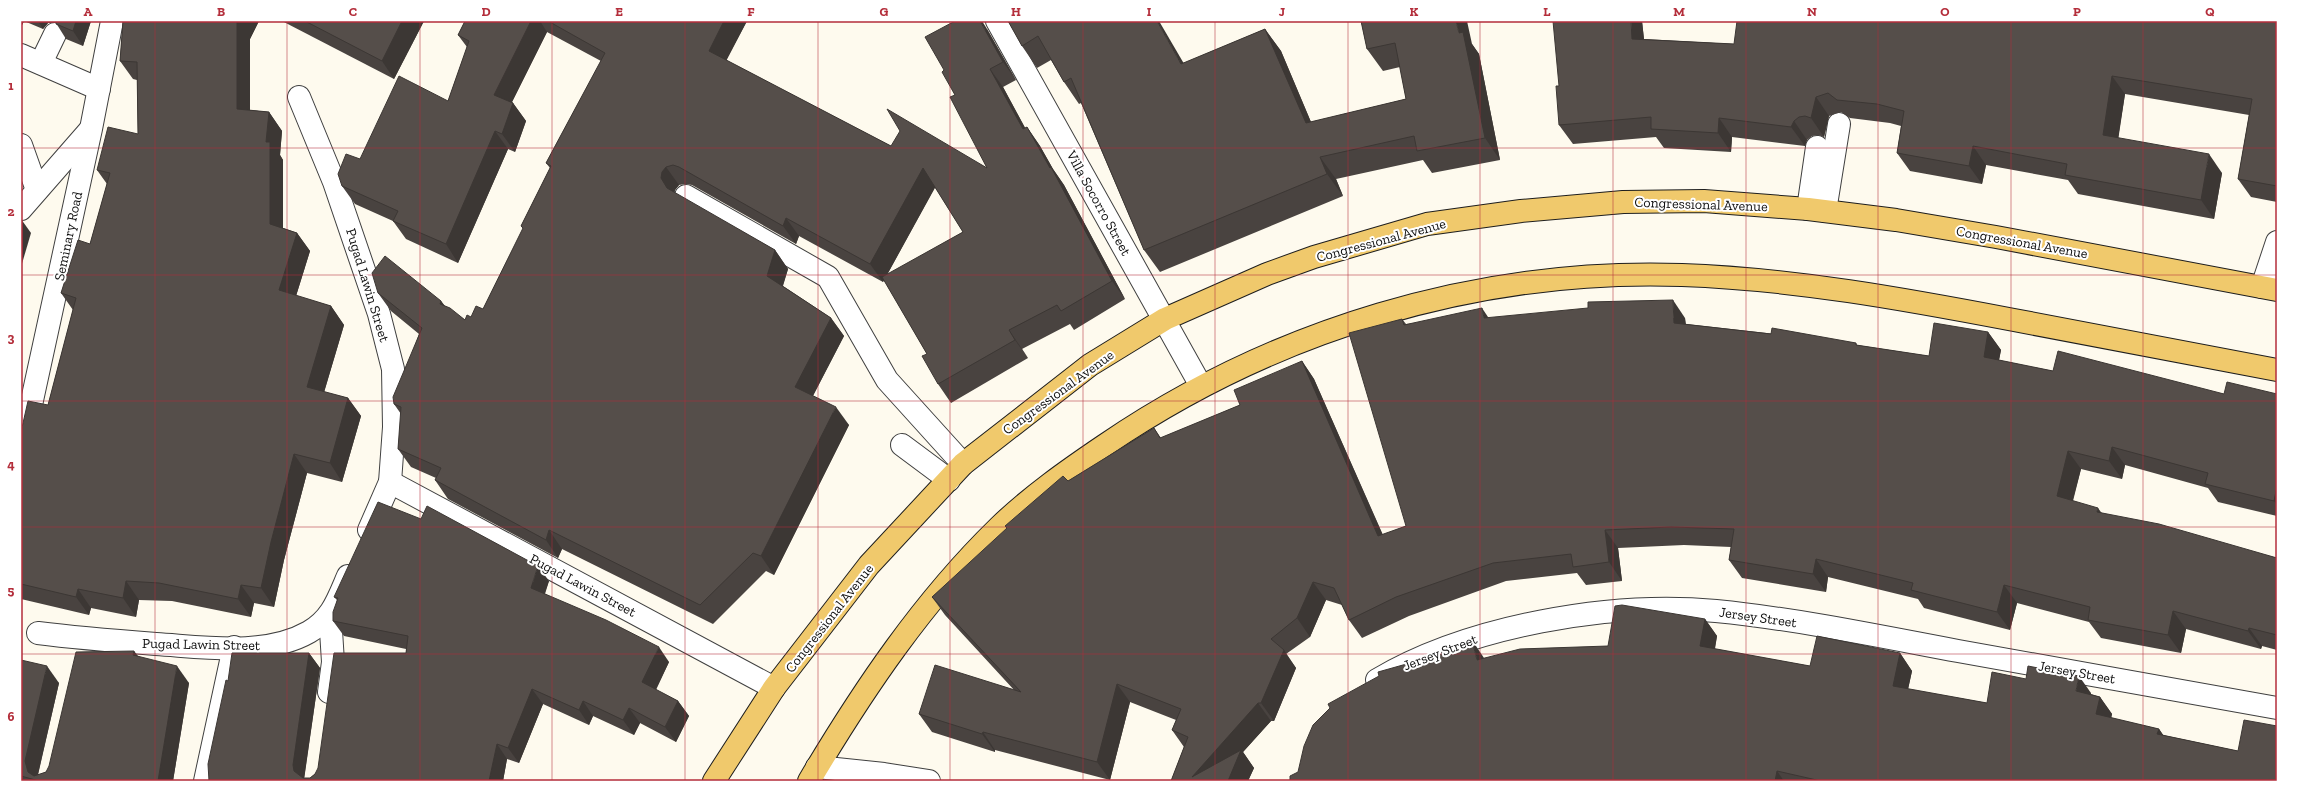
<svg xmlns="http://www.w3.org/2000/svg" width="2298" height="802" viewBox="0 0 2298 802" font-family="'Zilla Slab',serif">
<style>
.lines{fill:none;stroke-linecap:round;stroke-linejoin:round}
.minor-casing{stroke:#404040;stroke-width:24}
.major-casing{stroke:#1e1e1e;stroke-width:24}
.minor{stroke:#fff;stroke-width:22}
.major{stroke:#f0c96c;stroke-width:22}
.wall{fill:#494340;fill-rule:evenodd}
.shaded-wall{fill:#3c3734}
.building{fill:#554e4a;stroke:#3c3734}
.grid{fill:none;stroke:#b42e3b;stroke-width:1;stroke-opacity:0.55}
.labels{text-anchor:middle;stroke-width:4;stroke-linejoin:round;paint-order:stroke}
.street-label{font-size:14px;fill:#0d0d0d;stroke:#fff}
.neatline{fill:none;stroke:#b42e3b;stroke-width:1.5}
.grid-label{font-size:13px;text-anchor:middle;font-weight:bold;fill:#b42e3b}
</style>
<rect width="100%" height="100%" fill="#fefaee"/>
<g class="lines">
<defs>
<g id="minor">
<path d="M 997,21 L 1201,386"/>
<path d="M 21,55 L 99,89"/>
<path d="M 41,63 L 55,34"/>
<path d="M 299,97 L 334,182 L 379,314 L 393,369 L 394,427 L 390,482 L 369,530"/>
<path d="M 21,145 L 37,190"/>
<path d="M 686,196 L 828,277 L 887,380 L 963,464"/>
<path d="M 21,209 L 90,130"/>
<path d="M 1808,209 L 1817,147"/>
<path d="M 1825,211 L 1839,124"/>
<path d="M 2262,287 L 2277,242"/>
<path d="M 902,445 L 949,480"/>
<path d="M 21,451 L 91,129 L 112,21"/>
<path d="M 390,482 L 774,688"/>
<path d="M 38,633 C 77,638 116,641 156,644 C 204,647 265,657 309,632 C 332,619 338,599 348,576"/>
<path d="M 1377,680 C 1468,626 1610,601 1716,611 C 1797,619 1878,636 1958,651 C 2064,670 2171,689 2277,708"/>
<path d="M 329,692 L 333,662 L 330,615"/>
<path d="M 817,767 L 884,774 L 929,781"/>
<path d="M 205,781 L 234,647"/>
</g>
<g id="major">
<path d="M 714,781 L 774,688 L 869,565 L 963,464 L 1090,365 L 1165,319 L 1267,274 L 1314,257 L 1427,224 L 1521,211 L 1623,202 L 1704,201 L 1808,209 L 1896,220 L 1996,237 L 2277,290"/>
<path d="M 809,781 C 863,690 923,601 999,527 C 1031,496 1068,470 1105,445 C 1274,330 1477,268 1682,275 C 1794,279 1904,299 2014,320 C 2101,337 2189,353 2277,370"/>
</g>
</defs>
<use href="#minor" class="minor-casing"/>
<use href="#major" class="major-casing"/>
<use href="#minor" class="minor"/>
<use href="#major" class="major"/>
</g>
<g class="wall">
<path d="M 21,21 L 91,21 L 83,46 L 66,39 L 56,23 L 48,23 L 43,29 L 24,21 L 21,27 Z"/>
<path d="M 123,21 L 259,21 L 250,39 L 250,110 L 269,112 L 282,131 L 280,155 L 283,160 L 283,228 L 297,233 L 310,251 L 296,296 L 331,306 L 344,325 L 324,392 L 348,398 L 361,416 L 342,482 L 307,473 L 284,560 L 274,607 L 254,603 L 251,617 L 172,601 L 139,600 L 136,617 L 91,608 L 89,615 L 21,599 L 21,432 L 48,405 L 73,310 L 61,293 L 90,244 L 107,184 L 97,170 L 138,134 L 137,80 L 133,79 L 120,61 Z"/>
<path d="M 282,21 L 424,21 L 394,79 Z"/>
<path d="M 465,21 L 747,21 L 726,60 L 891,146 L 987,168 L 944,70 L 987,29 L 1016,80 L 1003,87 L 1025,128 L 1027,127 L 1040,146 L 1053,169 L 1064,185 L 1125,299 L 1074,330 L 1070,324 L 1022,349 L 1028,358 L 951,403 L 938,384 L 927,354 L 884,280 L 883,282 L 799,236 L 796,244 L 692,185 L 686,184 L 679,185 L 675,190 L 674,193 L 775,250 L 788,269 L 783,286 L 831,318 L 844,336 L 813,396 L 849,425 L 774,575 L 766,571 L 713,624 L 562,549 L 558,558 L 448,499 L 435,480 L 436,478 L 411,467 L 398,449 L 401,414 L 394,404 L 419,334 L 391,311 L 378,293 L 441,301 L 445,306 L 465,320 L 471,317 L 483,309 L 523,229 L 521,226 L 550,168 L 546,163 L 601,61 L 547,32 L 512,102 L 513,103 L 526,121 L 515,152 L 508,149 L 458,263 L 406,239 L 393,221 L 355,204 L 342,186 L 360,159 L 448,101 L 467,47 L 458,35 ZM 935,187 L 963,232 L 887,275 Z"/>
<path d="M 1008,21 L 1184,63 L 1265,29 L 1281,51 L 1311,122 L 1406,99 L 1400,67 L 1383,71 L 1367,49 L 1361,21 L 1472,44 L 1479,54 L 1500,160 L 1432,173 L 1423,160 L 1336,179 L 1343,196 L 1160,272 L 1144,250 L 1081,103 L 1079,104 L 1064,82 L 1051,60 L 1037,68 L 1022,46 Z"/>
<path d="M 1642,21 L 1644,39 L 1734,44 L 2277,21 L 2277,202 L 2251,197 L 2238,179 L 2249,115 L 2125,94 L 2118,138 L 2222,173 L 2214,219 L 2078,194 L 2068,180 L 1986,165 L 1982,184 L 1910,171 L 1897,153 L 1901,126 L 1890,123 L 1850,118 L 1841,112 L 1829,116 L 1824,137 L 1818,135 L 1812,136 L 1807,140 L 1805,146 L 1732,137 L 1731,152 L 1664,148 L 1656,137 L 1573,144 L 1559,125 L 1559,86 Z"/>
<path d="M 1488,318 L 1685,318 L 1686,324 L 1856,343 L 1857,345 L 1929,356 L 1988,332 L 2001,350 L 1999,360 L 2053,371 L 2224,394 L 2277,394 L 2277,516 L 2218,502 L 2208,488 L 2125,465 L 2122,479 L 2081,469 L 2073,501 L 2102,513 L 2277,558 L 2277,650 L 2262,646 L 2261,649 L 2186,629 L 2181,653 L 2101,638 L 2089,622 L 2017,603 L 2010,630 L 1924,608 L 1918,599 L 1828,577 L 1826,592 L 1742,578 L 1729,560 L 1731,547 L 1684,545 L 1618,548 L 1622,581 L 1586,585 L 1577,573 L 1506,581 L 1409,616 L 1362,638 L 1349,620 L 1342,605 L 1326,600 L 1310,637 L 1286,654 L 1296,668 L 1274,721 L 1271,721 L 1243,752 L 1254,768 L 1248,781 L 1171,781 L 1184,747 L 1172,730 L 1176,720 L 1130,702 L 1110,780 L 995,750 L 995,752 L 932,732 L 919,714 L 1015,691 L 945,615 L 932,597 L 1068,481 L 1154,428 L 1161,438 L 1240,405 L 1302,361 L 1314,379 L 1383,535 L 1406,526 L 1402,319 L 1406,324 Z"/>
<path d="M 549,581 L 545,594 L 669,662 L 656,690 L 678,701 L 689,716 L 676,742 L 640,723 L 634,735 L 593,716 L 589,725 L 543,704 L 519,763 L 507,759 L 503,781 L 209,781 L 228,681 L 309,653 L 320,668 L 304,778 L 310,778 L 315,774 L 406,653 L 406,649 L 344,636 L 333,621 L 337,600 L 334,597 Z"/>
<path d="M 1705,619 L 1717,636 L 1715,649 L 1810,666 L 1900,653 L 1912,671 L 1908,689 L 1987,703 L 2091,693 L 2091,694 L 2100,697 L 2112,714 L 2111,718 L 2159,729 L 2163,735 L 2238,751 L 2277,781 L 1290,781 L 1484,658 L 1608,646 Z"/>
<path d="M 134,651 L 138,656 L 189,683 L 173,781 L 21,781 L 21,660 L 59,683 L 38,775 L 46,772 Z"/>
</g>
<g class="shaded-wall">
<path d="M 21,21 L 24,21 L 21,27 Z"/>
<path d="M 38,21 L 47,21 L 48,23 L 43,29 Z"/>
<path d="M 76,21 L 91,21 L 83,46 L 73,31 Z"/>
<path d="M 237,21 L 259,21 L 250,39 L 250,128 L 237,109 Z"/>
<path d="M 402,21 L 424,21 L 394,79 L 382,61 Z"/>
<path d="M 531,21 L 540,21 L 547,32 L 506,114 L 494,95 Z"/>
<path d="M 724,21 L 747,21 L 722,69 L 709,51 Z"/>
<path d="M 980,21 L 982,21 L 987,29 L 1016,80 L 1003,62 Z"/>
<path d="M 1157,21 L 1159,21 L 1197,86 L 1181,64 Z"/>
<path d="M 1456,21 L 1467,21 L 1472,44 L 1479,54 L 1500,160 L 1485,138 Z"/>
<path d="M 1631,21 L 1642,21 L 1646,58 L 1632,39 Z"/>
<path d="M 1265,29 L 1281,51 L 1321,146 L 1306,123 Z"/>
<path d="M 990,69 L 1003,87 L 1036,148 L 1023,129 Z"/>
<path d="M 2112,76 L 2125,94 L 2116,154 L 2103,135 Z"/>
<path d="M 1816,97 L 1829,116 L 1824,137 L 1811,118 Z"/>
<path d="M 513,103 L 526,121 L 515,152 L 502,134 Z"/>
<path d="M 269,112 L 282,131 L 280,155 L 283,160 L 283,243 L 270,224 L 266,142 Z"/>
<path d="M 1719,118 L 1732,137 L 1731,152 L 1718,133 Z"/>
<path d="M 1794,121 L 1807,140 L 1805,146 L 1791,127 Z"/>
<path d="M 1027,127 L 1040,146 L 1053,169 L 1064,185 L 1125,299 L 1112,281 Z"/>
<path d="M 495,131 L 508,149 L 458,263 L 446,244 Z"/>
<path d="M 1973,146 L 1986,165 L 1982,184 L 1969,166 Z"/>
<path d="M 2209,154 L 2222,173 L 2214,219 L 2201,200 Z"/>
<path d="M 1320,157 L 1336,179 L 1343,196 L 1327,174 Z"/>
<path d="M 666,167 L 679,185 L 675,190 L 674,196 L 667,188 L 661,178 L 662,172 Z"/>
<path d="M 923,168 L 936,186 L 883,282 L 870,264 Z"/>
<path d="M 786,218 L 799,236 L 796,244 L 783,226 Z"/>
<path d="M 21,219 L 31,233 L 21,267 Z"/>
<path d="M 297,233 L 310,251 L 292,309 L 279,290 Z"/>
<path d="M 775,250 L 788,269 L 780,294 L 767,276 Z"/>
<path d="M 1673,300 L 1685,318 L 1686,341 L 1674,323 Z"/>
<path d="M 441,301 L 454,319 L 440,304 Z"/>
<path d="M 331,306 L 344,325 L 320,406 L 307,387 Z"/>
<path d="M 1482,308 L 1494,326 L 1484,318 Z"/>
<path d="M 831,318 L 844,336 L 808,405 L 795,387 Z"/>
<path d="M 1009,330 L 1022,349 L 1028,358 L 1015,340 Z"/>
<path d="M 1988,332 L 2001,350 L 1996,375 L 1984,357 Z"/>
<path d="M 1302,361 L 1314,379 L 1391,554 L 1378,536 Z"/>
<path d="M 348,398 L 361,416 L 342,482 L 330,463 Z"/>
<path d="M 836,407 L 849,425 L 774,575 L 761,556 Z"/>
<path d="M 2112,447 L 2125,465 L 2122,479 L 2109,461 Z"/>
<path d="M 2068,451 L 2081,469 L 2069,514 L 2057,496 Z"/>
<path d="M 294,454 L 307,473 L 284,560 L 274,607 L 261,588 L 271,542 Z"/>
<path d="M 2277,486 L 2277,505 L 2274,501 Z"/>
<path d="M 2098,508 L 2111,526 L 2097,512 Z"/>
<path d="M 549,530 L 562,549 L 558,558 L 546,540 Z"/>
<path d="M 1605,530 L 1618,548 L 1622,581 L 1609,562 Z"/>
<path d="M 1816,559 L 1828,577 L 1826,592 L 1813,574 Z"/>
<path d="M 538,566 L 549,581 L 541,603 L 531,588 Z"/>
<path d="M 126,581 L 139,600 L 136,617 L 123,598 Z"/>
<path d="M 1313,582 L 1326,600 L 1310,637 L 1297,618 Z"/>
<path d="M 241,585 L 254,603 L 251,617 L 238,599 Z"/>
<path d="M 2004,585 L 2017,603 L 2010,630 L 1997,612 Z"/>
<path d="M 78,589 L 91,608 L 89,615 L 76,597 Z"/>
<path d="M 2173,611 L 2186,629 L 2181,653 L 2168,635 Z"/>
<path d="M 1705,619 L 1717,636 L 1712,663 L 1700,646 Z"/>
<path d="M 2249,628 L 2262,646 L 2261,649 L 2248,631 Z"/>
<path d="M 1472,640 L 1484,658 L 1489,677 L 1477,660 Z"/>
<path d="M 659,647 L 669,662 L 652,697 L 642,682 Z"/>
<path d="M 1284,650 L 1296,668 L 1274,721 L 1261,703 Z"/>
<path d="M 134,651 L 146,669 L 133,655 Z"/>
<path d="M 309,653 L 320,668 L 304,780 L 294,771 L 293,765 Z"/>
<path d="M 1900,653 L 1912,671 L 1905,703 L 1893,686 Z"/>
<path d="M 47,666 L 59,683 L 37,778 L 28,772 L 25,761 Z"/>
<path d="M 177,666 L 189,683 L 173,781 L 158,781 Z"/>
<path d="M 2079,676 L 2091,693 L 2088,708 L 2076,691 Z"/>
<path d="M 1117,684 L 1130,702 L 1110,780 L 1097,762 Z"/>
<path d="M 532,689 L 543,704 L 519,763 L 508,748 Z"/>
<path d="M 2100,697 L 2112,714 L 2108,732 L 2096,714 Z"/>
<path d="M 583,701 L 593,716 L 589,725 L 579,710 Z"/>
<path d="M 678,701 L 689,716 L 676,742 L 665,727 Z"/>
<path d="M 1258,703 L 1271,721 L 1243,752 L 1254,768 L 1248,781 L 1228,781 L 1192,777 Z"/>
<path d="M 629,708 L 640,723 L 634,735 L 623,720 Z"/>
<path d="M 2159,729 L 2171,746 L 2157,734 Z"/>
<path d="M 983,732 L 995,750 L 995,752 L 982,734 Z"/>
<path d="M 497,744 L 507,759 L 503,781 L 489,781 Z"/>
<path d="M 1777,771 L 1784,781 L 1775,781 Z"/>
</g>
<g class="building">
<path d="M 56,21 L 76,21 L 73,31 L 56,24 Z"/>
<path d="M 123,21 L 237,21 L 237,109 L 269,112 L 266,142 L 270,142 L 270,224 L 297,233 L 279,290 L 331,306 L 307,387 L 348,398 L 330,463 L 294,454 L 271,542 L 261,588 L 241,585 L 238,599 L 159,583 L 126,581 L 123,598 L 78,589 L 76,597 L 21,584 L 21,432 L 28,401 L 48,405 L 76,298 L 61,293 L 78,240 L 90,244 L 110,173 L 97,170 L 108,127 L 138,134 L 137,62 L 120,61 Z"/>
<path d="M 305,21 L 402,21 L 382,61 Z"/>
<path d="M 465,21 L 531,21 L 494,95 L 513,103 L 502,134 L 495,131 L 446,244 L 393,221 L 398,211 L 342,186 L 338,174 L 346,154 L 360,159 L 399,76 L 448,101 L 469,41 L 458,35 Z"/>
<path d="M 548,21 L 724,21 L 709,51 L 891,146 L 900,131 L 887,109 L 987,168 L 950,97 L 955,95 L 942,72 L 944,70 L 925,37 L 955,21 L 980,21 L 1003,62 L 990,69 L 1023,129 L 1027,127 L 1050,168 L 1051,167 L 1112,281 L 1061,311 L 1057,305 L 1009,330 L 1015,340 L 938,384 L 922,356 L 927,354 L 882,277 L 963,232 L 923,168 L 870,264 L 786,218 L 783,226 L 679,167 L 673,165 L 666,167 L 662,172 L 661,178 L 667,188 L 775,250 L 767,276 L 831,318 L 795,387 L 836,407 L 761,556 L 753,553 L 700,605 L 549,530 L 546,540 L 435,480 L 441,468 L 398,449 L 401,407 L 394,404 L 393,397 L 422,328 L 378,293 L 372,273 L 385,256 L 441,301 L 440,304 L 450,308 L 465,320 L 467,315 L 471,317 L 476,306 L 483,309 L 523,228 L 521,226 L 551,166 L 546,163 L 605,53 Z"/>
<path d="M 1008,21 L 1157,21 L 1181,64 L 1265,29 L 1306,123 L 1406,99 L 1395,43 L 1367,49 L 1361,21 L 1456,21 L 1459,33 L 1463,32 L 1485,138 L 1417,151 L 1414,136 L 1320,157 L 1327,174 L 1144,250 L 1071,78 L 1064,82 L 1038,36 L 1022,46 Z"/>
<path d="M 1553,21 L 1631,21 L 1632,39 L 1734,44 L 1737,21 L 2277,21 L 2277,186 L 2238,179 L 2252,99 L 2112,76 L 2103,135 L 2209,154 L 2201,200 L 2065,175 L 2067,164 L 1973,146 L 1969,166 L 1897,153 L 1904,111 L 1877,104 L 1837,100 L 1828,93 L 1816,97 L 1811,118 L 1805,116 L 1799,117 L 1794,121 L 1791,127 L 1719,118 L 1718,133 L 1651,129 L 1651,117 L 1559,125 L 1556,86 L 1559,86 Z"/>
<path d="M 1673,300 L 1674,323 L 1771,334 L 1772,328 L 1856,343 L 1856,345 L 1929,356 L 1934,323 L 1988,332 L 1984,357 L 2053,371 L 2058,351 L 2224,394 L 2227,382 L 2277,394 L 2277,486 L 2274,501 L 2205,484 L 2208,473 L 2112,447 L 2109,461 L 2068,451 L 2057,496 L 2098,508 L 2097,512 L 2159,524 L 2277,558 L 2277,635 L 2249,628 L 2248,631 L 2173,611 L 2168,635 L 2088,620 L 2090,607 L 2004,585 L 1997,612 L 1911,590 L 1913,583 L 1816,559 L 1813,574 L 1729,560 L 1734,529 L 1671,527 L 1605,530 L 1609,562 L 1573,567 L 1571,554 L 1493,563 L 1396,597 L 1349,620 L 1334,588 L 1313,582 L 1297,618 L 1271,639 L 1284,650 L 1261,703 L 1258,703 L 1192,777 L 1241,750 L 1228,781 L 1171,781 L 1188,737 L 1172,730 L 1181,709 L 1117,684 L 1097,762 L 983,732 L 982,734 L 919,714 L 935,665 L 1021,692 L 932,597 L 1007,528 L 1005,526 L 1063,476 L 1068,481 L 1154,428 L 1160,438 L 1240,405 L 1234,390 L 1302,361 L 1378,536 L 1406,526 L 1349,333 L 1402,319 L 1404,325 L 1482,308 L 1484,318 L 1588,308 L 1588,302 Z"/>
<path d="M 378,502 L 421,519 L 427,506 L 538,566 L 531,588 L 606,620 L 659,647 L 642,682 L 678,701 L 665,727 L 629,708 L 623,720 L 583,701 L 579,710 L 532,689 L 508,748 L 497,744 L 489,781 L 209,781 L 208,764 L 226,680 L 228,681 L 232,653 L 309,653 L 293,765 L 294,771 L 303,778 L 310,778 L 315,774 L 318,768 L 334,653 L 406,653 L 408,636 L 333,621 L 333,612 L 338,598 L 334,597 Z"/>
<path d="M 1622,605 L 1705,619 L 1700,646 L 1810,666 L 1817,636 L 1900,653 L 1893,686 L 1987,703 L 1992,672 L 2026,679 L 2028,666 L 2079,676 L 2076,691 L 2100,697 L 2096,714 L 2159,729 L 2157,734 L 2238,751 L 2244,720 L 2277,726 L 2277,781 L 1821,781 L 1777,771 L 1775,781 L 1290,781 L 1290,776 L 1298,772 L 1304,746 L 1313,725 L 1330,708 L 1328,704 L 1379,676 L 1378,672 L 1442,654 L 1441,649 L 1472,640 L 1477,660 L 1520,649 L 1608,646 L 1615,606 Z"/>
<path d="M 134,651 L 133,655 L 177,666 L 158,781 L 39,781 L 21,776 L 21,660 L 47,666 L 25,761 L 28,772 L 34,776 L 46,772 L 49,766 L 76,652 Z"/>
</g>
<path class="grid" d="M 155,21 L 155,781M 287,21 L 287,781M 420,21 L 420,781M 552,21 L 552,781M 685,21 L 685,781M 818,21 L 818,781M 950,21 L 950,781M 1083,21 L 1083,781M 1215,21 L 1215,781M 1348,21 L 1348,781M 1480,21 L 1480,781M 1613,21 L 1613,781M 1746,21 L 1746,781M 1878,21 L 1878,781M 2011,21 L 2011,781M 2143,21 L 2143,781M 21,148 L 2277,148M 21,275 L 2277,275M 21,401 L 2277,401M 21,527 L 2277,527M 21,654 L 2277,654"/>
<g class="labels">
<g class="street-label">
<text transform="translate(1099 203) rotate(61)" y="5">Villa Socorro Street</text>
<text transform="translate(1701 204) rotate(2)" y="5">Congressional Avenue</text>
<text transform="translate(68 236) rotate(-78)" y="5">Seminary Road</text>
<text transform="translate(1381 240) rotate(-15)" y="5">Congressional Avenue</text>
<text transform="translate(2022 242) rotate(10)" y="5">Congressional Avenue</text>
<text transform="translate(368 285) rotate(73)" y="5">Pugad Lawin Street</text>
<text transform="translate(1058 392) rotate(-36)" y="5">Congressional Avenue</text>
<text transform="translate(583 585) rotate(28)" y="5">Pugad Lawin Street</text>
<text transform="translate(1758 617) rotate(8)" y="5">Jersey Street</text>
<text transform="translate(829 618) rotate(-52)" y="5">Congressional Avenue</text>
<text transform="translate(201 644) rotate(1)" y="5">Pugad Lawin Street</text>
<text transform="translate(1440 652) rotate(-21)" y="5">Jersey Street</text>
<text transform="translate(2077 672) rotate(10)" y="5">Jersey Street</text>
</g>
</g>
<rect width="2298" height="802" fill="none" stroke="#ffffff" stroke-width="44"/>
<rect x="22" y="22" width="2254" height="758" class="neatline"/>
<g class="grid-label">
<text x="88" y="16">A</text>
<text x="221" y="16">B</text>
<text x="353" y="16">C</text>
<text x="486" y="16">D</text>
<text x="619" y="16">E</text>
<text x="751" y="16">F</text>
<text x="884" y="16">G</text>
<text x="1016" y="16">H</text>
<text x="1149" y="16">I</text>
<text x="1282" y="16">J</text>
<text x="1414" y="16">K</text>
<text x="1547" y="16">L</text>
<text x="1679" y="16">M</text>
<text x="1812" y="16">N</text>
<text x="1945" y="16">O</text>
<text x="2077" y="16">P</text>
<text x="2210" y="16">Q</text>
<text x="11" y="90">1</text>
<text x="11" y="216">2</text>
<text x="11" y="342">3</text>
<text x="11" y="469">4</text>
<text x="11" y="595">5</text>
<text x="11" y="721">6</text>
</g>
</svg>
